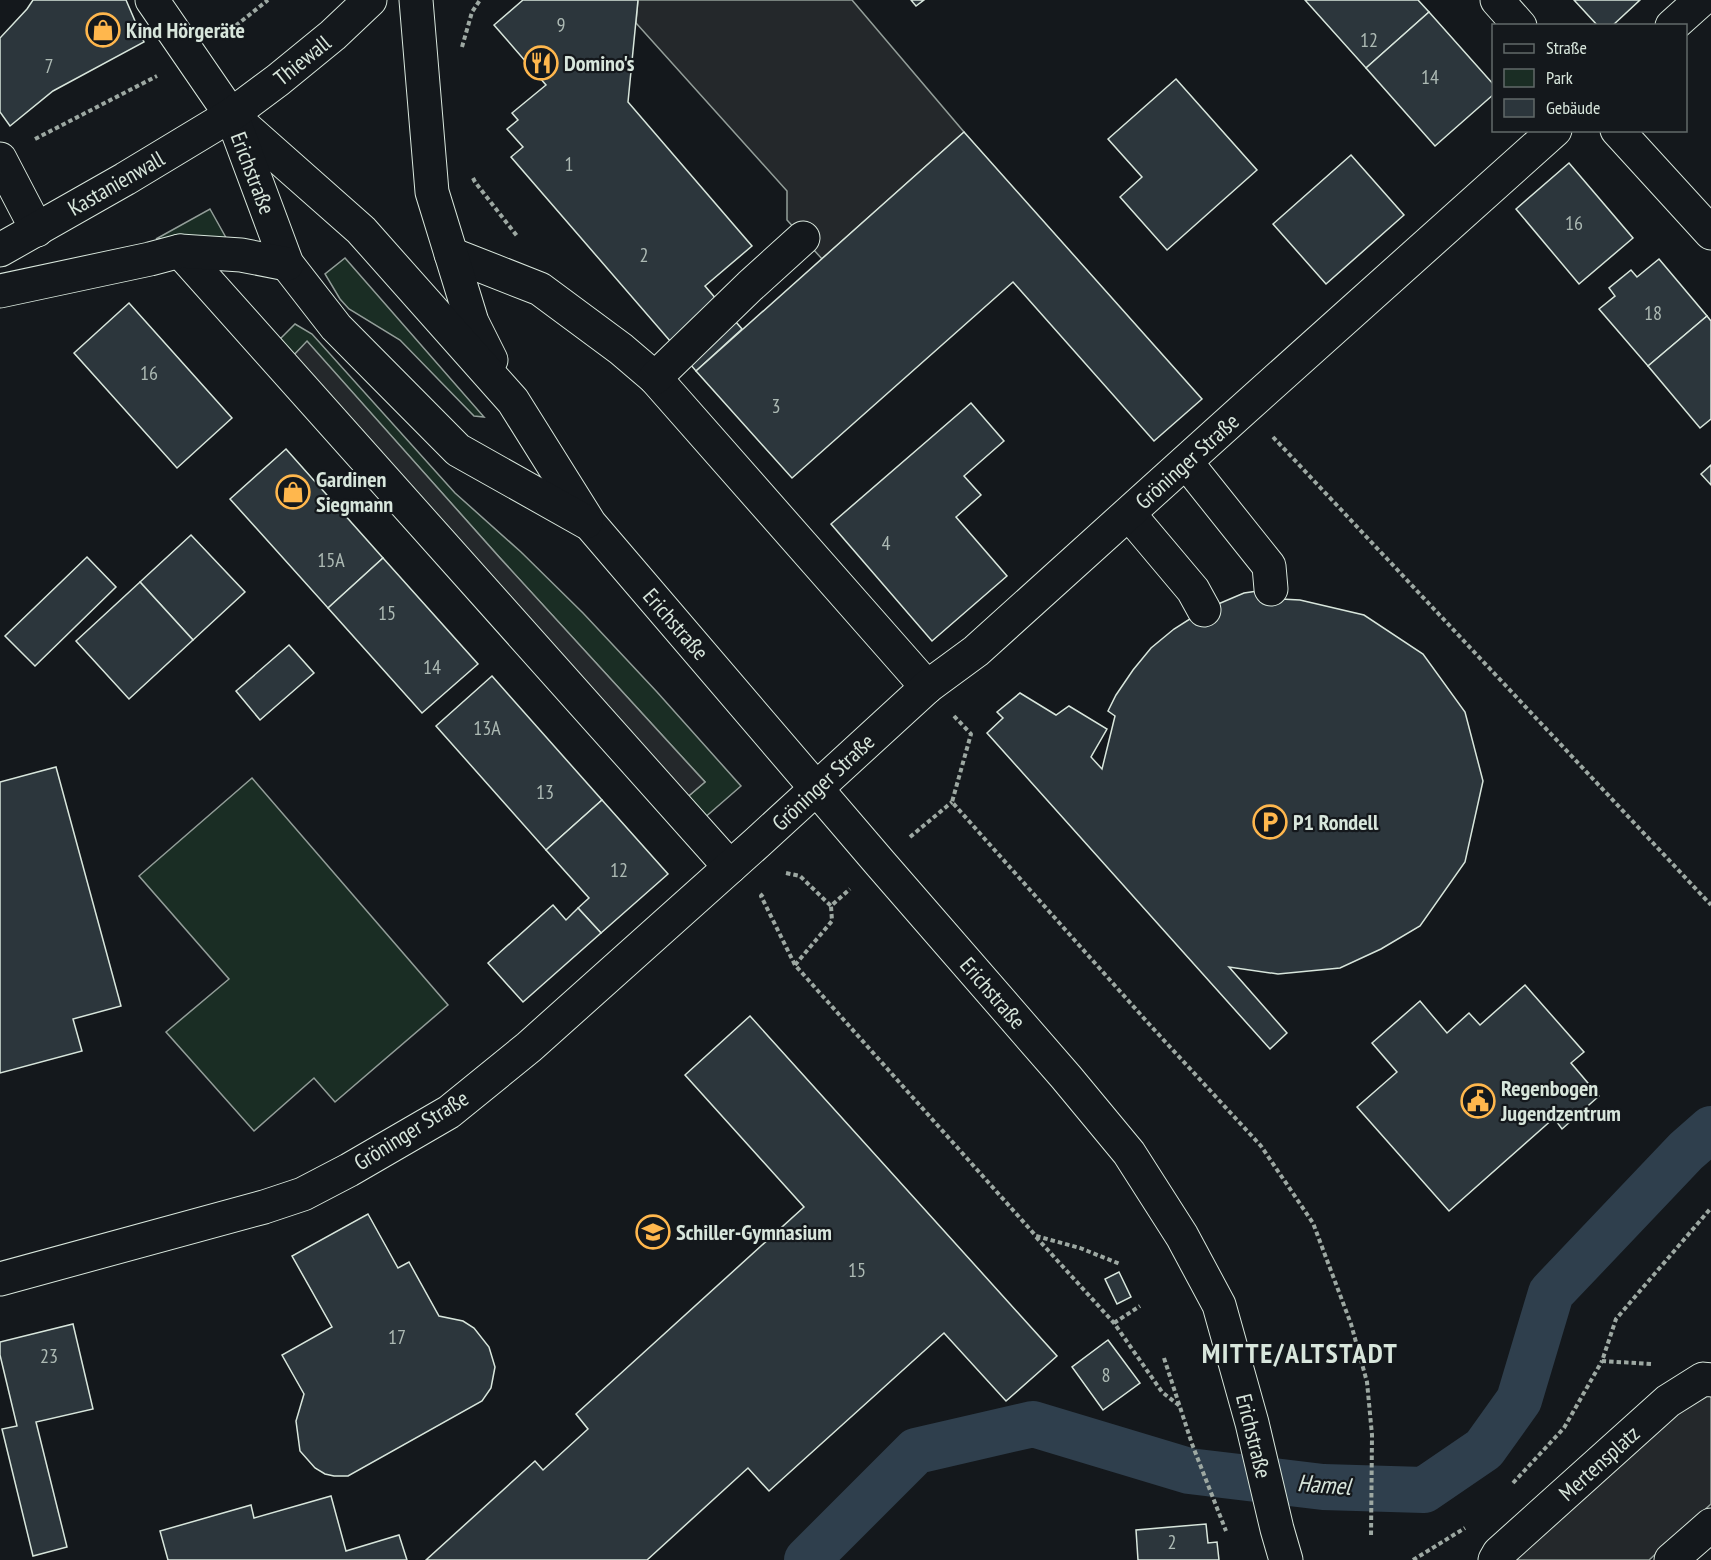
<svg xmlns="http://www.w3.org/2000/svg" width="1711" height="1560" viewBox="0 0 1711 1560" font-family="'PT Sans Narrow',sans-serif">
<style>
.green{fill:#1a2d24;stroke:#939e99;stroke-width:1.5}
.parking{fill:#24282b;stroke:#939e99;stroke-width:1.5}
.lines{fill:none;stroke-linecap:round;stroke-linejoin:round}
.canal{stroke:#2f3f4d;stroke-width:46}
.building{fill:#2c363c;stroke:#d8e6dc;stroke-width:1.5}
.minor-casing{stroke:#d8e6dc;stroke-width:35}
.major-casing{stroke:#d8e6dc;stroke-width:35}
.path{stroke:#9da8a2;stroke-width:4;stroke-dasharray:4.5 3;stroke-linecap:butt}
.minor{stroke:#14181c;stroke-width:33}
.major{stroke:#14181c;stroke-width:33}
.labels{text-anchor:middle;stroke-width:4.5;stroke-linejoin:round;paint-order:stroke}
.number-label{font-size:20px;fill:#adbab4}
.poi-label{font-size:22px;font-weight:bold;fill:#d8e6dc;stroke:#14181c;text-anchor:start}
.street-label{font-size:22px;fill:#d8e6dc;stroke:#14181c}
.water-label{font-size:24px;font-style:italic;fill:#d8e6dc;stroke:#14181c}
.district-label{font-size:28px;font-weight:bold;letter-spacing:1.5px;fill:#d8e6dc;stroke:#14181c}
</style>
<rect width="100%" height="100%" fill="#14181c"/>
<g class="green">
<path d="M 210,209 L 229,243 L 189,237 L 156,239 Z"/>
<path d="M 345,258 L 352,266 L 484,417 L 474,416 L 400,340 L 349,309 L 340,299 L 325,274 Z"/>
<path d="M 295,324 L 312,334 L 455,493 L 521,552 L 583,613 L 657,692 L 741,786 L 702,820 L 684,800 L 705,782 L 500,558 L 307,342 L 292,357 L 280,339 Z"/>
<path d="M 252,778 L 448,1005 L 335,1102 L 314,1078 L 254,1131 L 166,1032 L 229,979 L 139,876 Z"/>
</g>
<g class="parking">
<path d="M 638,0 L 852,0 L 964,132 L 822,259 L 787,220 L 787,191 L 636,23 Z"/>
<path d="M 307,341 L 500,558 L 705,782 L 684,800 L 292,357 Z"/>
<path d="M 1711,1393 L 1711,1504 L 1649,1560 L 1513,1560 L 1684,1407 Z"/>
</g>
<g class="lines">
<path class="canal" d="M 807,1560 L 916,1451 L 1033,1424 L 1189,1471 L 1323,1487 L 1424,1490 L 1484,1449 L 1519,1400 L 1551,1293 L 1686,1151 L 1711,1129"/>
</g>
<g class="building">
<path d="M 33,0 L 126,0 L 144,42 L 53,91 L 10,126 L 0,112 L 0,38 L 27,9 Z"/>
<path d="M 523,0 L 638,0 L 628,102 L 752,246 L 705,286 L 742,329 L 696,371 L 511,157 L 523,147 L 507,129 L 518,120 L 512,113 L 546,85 L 494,25 Z"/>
<path d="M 911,0 L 924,0 L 916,6 Z"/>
<path d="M 1305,0 L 1418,0 L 1429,12 L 1366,68 Z"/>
<path d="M 1574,0 L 1640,0 L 1612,26 L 1598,26 Z"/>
<path d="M 1429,12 L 1494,85 L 1494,94 L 1435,146 L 1366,68 Z"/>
<path d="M 1176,79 L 1257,170 L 1167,250 L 1120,197 L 1142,177 L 1108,139 Z"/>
<path d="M 964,132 L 1202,399 L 1154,441 L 1013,282 L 792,478 L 696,371 Z"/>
<path d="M 1351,155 L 1404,215 L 1326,284 L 1273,224 Z"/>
<path d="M 1569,163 L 1633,238 L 1579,284 L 1516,209 Z"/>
<path d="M 1659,259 L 1707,316 L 1648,366 L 1599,309 L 1615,296 L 1609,288 L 1631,270 L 1637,277 Z"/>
<path d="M 129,303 L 232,418 L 177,468 L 74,353 Z"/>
<path d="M 1707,316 L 1711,321 L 1711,419 L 1700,428 L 1648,366 Z"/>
<path d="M 971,403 L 1004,441 L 964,476 L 981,495 L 956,517 L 1007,576 L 932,641 L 831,524 Z"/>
<path d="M 286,449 L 383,558 L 328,608 L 230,499 Z"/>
<path d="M 1711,465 L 1711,485 L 1701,474 Z"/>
<path d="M 191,535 L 245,592 L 193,640 L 140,582 Z"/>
<path d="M 87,557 L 116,587 L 35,666 L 5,636 Z"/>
<path d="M 383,558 L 478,664 L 422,713 L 328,608 Z"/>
<path d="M 140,582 L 193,640 L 129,699 L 76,641 Z"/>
<path d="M 1271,589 L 1281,599 L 1300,600 L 1364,615 L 1423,654 L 1465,712 L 1483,781 L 1465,862 L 1420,926 L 1381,949 L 1340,968 L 1278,974 L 1229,967 L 1287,1033 L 1270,1049 L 987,733 L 1003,718 L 997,712 L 1020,693 L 1056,715 L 1069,706 L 1107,729 L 1091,757 L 1102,769 L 1115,716 L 1108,711 L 1116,695 L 1133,670 L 1151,648 L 1174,629 L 1204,610 L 1244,593 Z"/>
<path d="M 289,645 L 314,673 L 260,720 L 236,691 Z"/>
<path d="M 492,676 L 602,800 L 546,850 L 436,726 Z"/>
<path d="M 56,767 L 121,1006 L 73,1019 L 82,1051 L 0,1073 L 0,782 Z"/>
<path d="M 602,800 L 668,874 L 601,933 L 578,908 L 589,898 L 546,850 Z"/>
<path d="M 553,905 L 566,920 L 578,908 L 601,933 L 523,1002 L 488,963 Z"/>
<path d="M 1525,985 L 1584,1052 L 1571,1063 L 1599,1096 L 1562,1129 L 1554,1118 L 1449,1211 L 1357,1107 L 1397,1072 L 1372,1043 L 1420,1001 L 1447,1033 L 1469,1013 L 1480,1025 Z"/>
<path d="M 750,1016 L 1057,1356 L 1006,1401 L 944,1333 L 769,1491 L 748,1468 L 647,1560 L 426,1560 L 535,1461 L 543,1470 L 588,1429 L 576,1414 L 804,1207 L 685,1075 Z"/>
<path d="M 368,1214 L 398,1268 L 409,1262 L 439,1316 L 463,1321 L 474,1328 L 489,1347 L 495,1367 L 491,1388 L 482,1401 L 348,1476 L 334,1476 L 325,1474 L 315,1468 L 300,1451 L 296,1421 L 304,1394 L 282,1355 L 332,1327 L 292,1256 Z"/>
<path d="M 1119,1272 L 1131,1297 L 1117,1304 L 1105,1279 Z"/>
<path d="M 73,1324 L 93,1409 L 36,1422 L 67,1547 L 33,1556 L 2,1429 L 17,1426 L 0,1355 L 0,1342 Z"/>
<path d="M 1108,1340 L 1140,1383 L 1103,1410 L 1072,1367 Z"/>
<path d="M 331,1496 L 346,1551 L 399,1535 L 407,1560 L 168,1560 L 160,1531 L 251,1505 L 254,1518 Z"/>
<path d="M 1206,1524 L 1208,1543 L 1217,1542 L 1219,1560 L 1138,1560 L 1136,1530 Z"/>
</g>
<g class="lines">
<defs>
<g id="minor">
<path d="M 152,0 L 231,115"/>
<path d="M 1497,0 L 1520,26"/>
<path d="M 1672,26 L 1701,0"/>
<path d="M 1617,130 L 1711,233"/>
<path d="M 0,159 L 37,230"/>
<path d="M 180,251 L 730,867"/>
<path d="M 451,254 L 540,289 L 621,349 L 655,378 L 927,687"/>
<path d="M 655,378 L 750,286 L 803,238"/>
<path d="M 1186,462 L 1269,566 L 1271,589"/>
<path d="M 1129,514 L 1193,590 L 1204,610"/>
<path d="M 0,1279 L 264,1207 L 303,1194 L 349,1170 L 449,1112 L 529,1047 L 758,842 L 927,687 L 976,651 L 1245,408 L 1555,130"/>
<path d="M 1495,1560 L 1499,1553 L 1668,1401 L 1703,1379 L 1711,1380"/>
<path d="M 1671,1560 L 1711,1525"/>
</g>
<g id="major">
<path d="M 416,0 L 432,192 L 472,322 L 491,360"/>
<path d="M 231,115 L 361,230 L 513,401 L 590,524 L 880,863 L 1066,1077 L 1129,1153 L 1182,1236 L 1219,1305 L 1252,1423 L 1277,1529 L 1286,1560"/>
<path d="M 233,119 L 287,264 L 336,327 L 458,450 L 586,522"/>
<path d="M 0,250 L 125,179 L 231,115 L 278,80 L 333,35 L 370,0"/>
<path d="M 0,291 L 150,259 L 180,251 L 241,255 L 287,264"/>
</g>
</defs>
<use href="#minor" class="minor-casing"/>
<use href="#major" class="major-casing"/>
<g class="path">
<path d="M 224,35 L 268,0"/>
<path d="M 462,47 L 472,12 L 480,0"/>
<path d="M 35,139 L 157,76"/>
<path d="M 473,178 L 475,182 L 517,236"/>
<path d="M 1273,437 L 1711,905"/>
<path d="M 954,716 L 971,734 L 952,802 L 1149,1024 L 1261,1146 L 1313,1223 L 1351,1324 L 1367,1382 L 1372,1435 L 1371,1538"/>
<path d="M 910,837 L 952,802"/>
<path d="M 786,873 L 800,876 L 831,906"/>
<path d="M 763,894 L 761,896 L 795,965 L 1036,1236 L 1080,1248 L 1120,1264"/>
<path d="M 795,965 L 832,921 L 831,906 L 850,889"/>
<path d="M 1036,1237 L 1114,1323 L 1162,1392 L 1181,1407"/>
<path d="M 1114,1323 L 1140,1306"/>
<path d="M 1164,1358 L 1192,1444 L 1226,1531"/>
<path d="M 1651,1364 L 1602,1361 L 1616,1319 L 1711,1208"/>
<path d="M 1513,1483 L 1564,1428 L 1602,1361"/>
<path d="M 1413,1560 L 1465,1528"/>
</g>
<use href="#minor" class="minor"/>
<use href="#major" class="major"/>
</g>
<defs>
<symbol id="shop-ring" viewBox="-11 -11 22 22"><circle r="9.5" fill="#14181c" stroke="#ffb74d" stroke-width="1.5"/><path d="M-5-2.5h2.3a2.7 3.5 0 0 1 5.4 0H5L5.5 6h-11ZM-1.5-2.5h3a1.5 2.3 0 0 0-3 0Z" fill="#ffb74d"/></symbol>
<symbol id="restaurant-ring" viewBox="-11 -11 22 22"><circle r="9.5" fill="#14181c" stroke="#ffb74d" stroke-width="1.5"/><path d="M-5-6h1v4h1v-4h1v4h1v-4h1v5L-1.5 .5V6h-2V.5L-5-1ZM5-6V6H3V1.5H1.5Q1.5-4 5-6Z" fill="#ffb74d"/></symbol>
<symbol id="parking-ring" viewBox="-11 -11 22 22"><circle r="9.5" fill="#14181c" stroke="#ffb74d" stroke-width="1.5"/><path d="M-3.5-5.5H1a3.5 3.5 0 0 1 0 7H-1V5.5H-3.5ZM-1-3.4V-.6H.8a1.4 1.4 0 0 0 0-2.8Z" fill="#ffb74d"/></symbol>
<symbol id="civic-ring" viewBox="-11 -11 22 22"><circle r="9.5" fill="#14181c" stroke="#ffb74d" stroke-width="1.5"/><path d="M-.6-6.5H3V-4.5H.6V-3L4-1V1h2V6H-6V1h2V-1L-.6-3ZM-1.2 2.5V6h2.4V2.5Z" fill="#ffb74d"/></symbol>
<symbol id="school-ring" viewBox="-11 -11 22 22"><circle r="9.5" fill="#14181c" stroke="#ffb74d" stroke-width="1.5"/><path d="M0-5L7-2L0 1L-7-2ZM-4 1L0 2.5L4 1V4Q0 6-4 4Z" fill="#ffb74d"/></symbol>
</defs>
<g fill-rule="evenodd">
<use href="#shop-ring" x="84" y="11" width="38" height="38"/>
<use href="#restaurant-ring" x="522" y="44" width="38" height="38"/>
<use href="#shop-ring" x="274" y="473" width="38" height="38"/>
<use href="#parking-ring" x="1251" y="803" width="38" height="38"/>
<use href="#civic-ring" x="1459" y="1082" width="38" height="38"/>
<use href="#school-ring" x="634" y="1213" width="38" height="38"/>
</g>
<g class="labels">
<g class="number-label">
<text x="561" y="32">9</text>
<text x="1369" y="47">12</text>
<text x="49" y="73">7</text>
<text x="1430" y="84">14</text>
<text x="569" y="171">1</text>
<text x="1574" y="230">16</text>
<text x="644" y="262">2</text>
<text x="1653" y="320">18</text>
<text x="149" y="380">16</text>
<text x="776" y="413">3</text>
<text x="886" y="550">4</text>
<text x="331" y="567">15A</text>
<text x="387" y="620">15</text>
<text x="432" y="674">14</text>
<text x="487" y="735">13A</text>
<text x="545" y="799">13</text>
<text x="619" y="877">12</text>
<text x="857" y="1277">15</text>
<text x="397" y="1344">17</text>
<text x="49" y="1363">23</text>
<text x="1106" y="1382">8</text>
<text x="1172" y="1549">2</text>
</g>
<g class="poi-label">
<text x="126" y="38">Kind Hörgeräte</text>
<text x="564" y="71">Domino's</text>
<text x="316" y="487">Gardinen<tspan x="316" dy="25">Siegmann</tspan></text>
<text x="1293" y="830">P1 Rondell</text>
<text x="1501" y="1096">Regenbogen<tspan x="1501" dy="25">Jugendzentrum</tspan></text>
<text x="676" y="1240">Schiller-Gymnasium</text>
</g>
<g class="street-label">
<text transform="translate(302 60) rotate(-39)" y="8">Thiewall</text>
<text transform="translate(253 173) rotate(69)" y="8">Erichstraße</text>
<text transform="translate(116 183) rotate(-30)" y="8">Kastanienwall</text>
<text transform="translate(1187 461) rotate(-42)" y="8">Gröninger Straße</text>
<text transform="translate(676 624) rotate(49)" y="8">Erichstraße</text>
<text transform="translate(823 782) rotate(-43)" y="8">Gröninger Straße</text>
<text transform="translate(993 993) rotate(49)" y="8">Erichstraße</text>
<text transform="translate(411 1130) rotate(-32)" y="8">Gröninger Straße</text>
<text transform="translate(1254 1436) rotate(76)" y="8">Erichstraße</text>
<text transform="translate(1599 1463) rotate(-42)" y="8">Mertensplatz</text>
</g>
<g class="water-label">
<text transform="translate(1324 1485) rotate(4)" y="8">Hamel</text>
</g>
<g class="district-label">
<text x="1300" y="1363">MITTE/ALTSTADT</text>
</g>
</g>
<rect x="1492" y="24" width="195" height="108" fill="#14181c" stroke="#626a69" stroke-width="1.5"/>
<rect x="1504" y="44" width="30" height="9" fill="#14181c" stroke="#626a69" stroke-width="1.5"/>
<text x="1546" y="54" font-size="18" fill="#d8e6dc">Straße</text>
<rect x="1504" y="69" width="30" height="18" fill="#1a2d24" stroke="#626a69" stroke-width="1.5"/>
<text x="1546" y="84" font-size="18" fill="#d8e6dc">Park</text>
<rect x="1504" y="99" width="30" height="18" fill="#2c363c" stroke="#626a69" stroke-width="1.5"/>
<text x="1546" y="114" font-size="18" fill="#d8e6dc">Gebäude</text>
</svg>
